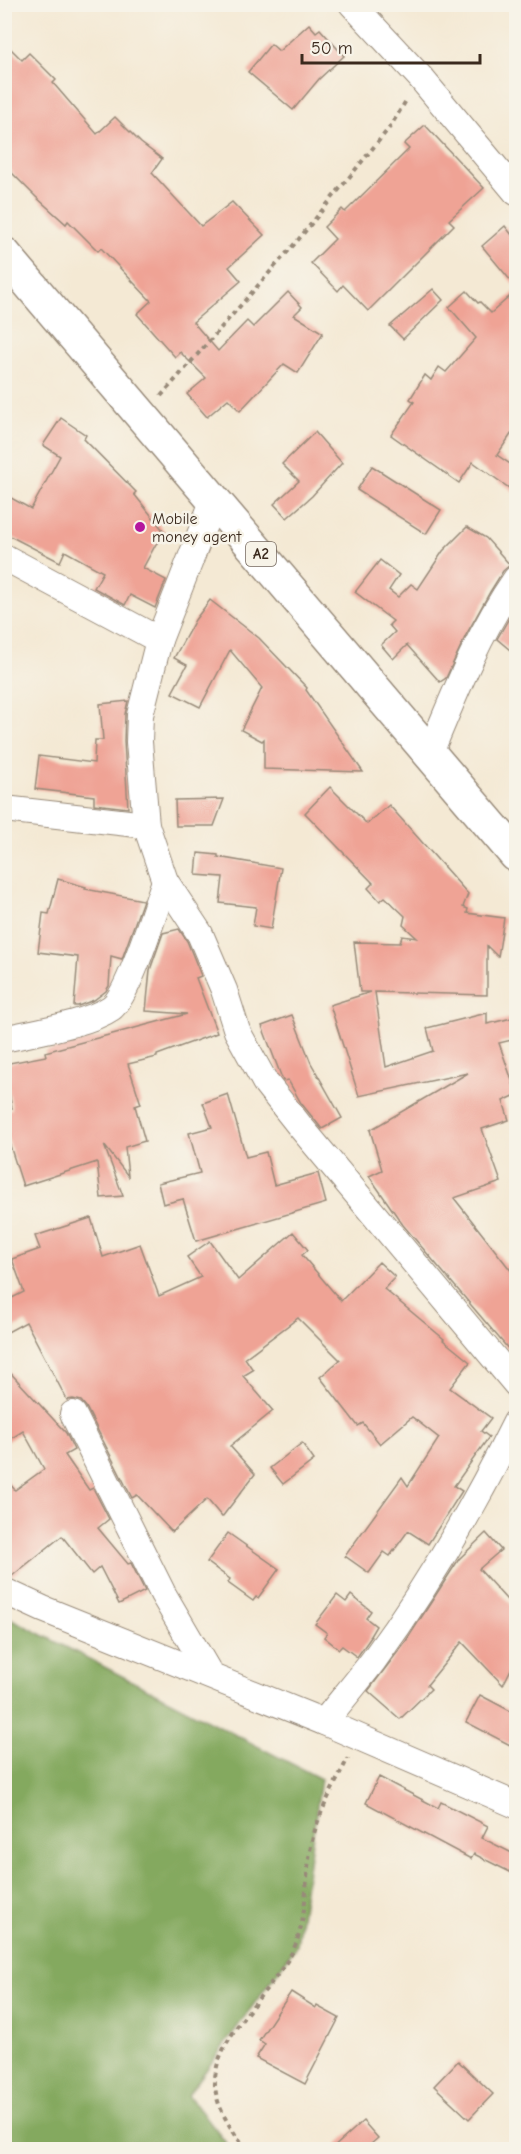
<svg xmlns="http://www.w3.org/2000/svg" width="521" height="2154" viewBox="0 0 521 2154" font-family="'Comic Neue',sans-serif">
<style>
.forest{fill:#84a95e;stroke:#606a3e;stroke-width:1.5}
.building{fill:#efa395}
.lines{fill:none;stroke-linecap:round;stroke-linejoin:round}
.minor-casing{stroke:#988a79;stroke-width:28}
.trunk-casing{stroke:#988a79;stroke-width:36}
.path{stroke:#988a79;stroke-width:4;stroke-dasharray:4.5 4.5;stroke-linecap:butt}
.minor{stroke:#fff;stroke-width:26}
.trunk{stroke:#fff;stroke-width:33}
.poi-dot{fill:#b5179e;stroke:#f7f3e8;stroke-width:2}
.labels{text-anchor:middle;stroke-width:5;stroke-linejoin:round;paint-order:stroke}
.shield{fill:#f7f3e8;stroke:#73665b;stroke-width:1.5}
.shield-label{font-size:15px;font-weight:bold;fill:#3b2a1e}
.poi-label{font-size:16px;fill:#3b2a1e;stroke:#f7f3e8;text-anchor:start}
</style>
<rect width="100%" height="100%" fill="#f7f3e8"/>
<filter id="ink" filterUnits="userSpaceOnUse"><feTurbulence type="fractalNoise" baseFrequency=".0167" numOctaves="2"/><feDisplacementMap in="SourceGraphic" scale="12" xChannelSelector="R" yChannelSelector="G"/><feConvolveMatrix kernelMatrix="1 2 1 2 8 2 1 2 1" color-interpolation-filters="sRGB"/></filter>
<filter id="wash" filterUnits="userSpaceOnUse"><feTurbulence type="fractalNoise" baseFrequency=".008" numOctaves="4" result="noise"/><feDisplacementMap in="SourceGraphic" scale="24" xChannelSelector="R" yChannelSelector="G"/><feGaussianBlur stdDeviation="1.35" result="paint"/><feColorMatrix in="noise" values="0 0 0 0 0 0 0 0 0 0 0 0 0 0 0 0 0 1.4 0 .05"/><feComposite in="paint" operator="in"/></filter>
<g filter="url(#wash)">
<rect width="100%" height="100%" fill="#f4e9d4"/>
<path class="forest" d="M 4,1615 L 321,1779 L 297,1945 L 188,2095 L 231,2149 L 5,2149 Z"/>
<g id="blocks">
<g class="building">
<path d="M 309,24 L 316,32 L 320,29 L 344,56 L 319,79 L 293,110 L 248,72 L 271,44 L 279,51 Z"/>
<path d="M 4,42 L 22,60 L 29,53 L 56,80 L 53,83 L 97,134 L 115,117 L 141,143 L 162,159 L 152,173 L 201,226 L 232,202 L 264,235 L 229,267 L 241,281 L 193,322 L 218,351 L 247,321 L 253,327 L 288,292 L 302,307 L 294,315 L 323,333 L 298,373 L 284,364 L 240,411 L 228,399 L 207,417 L 187,394 L 206,378 L 180,352 L 175,357 L 137,314 L 151,301 L 101,248 L 98,251 L 68,221 L 66,224 L 36,197 L 4,165 Z"/>
<path d="M 425,125 L 484,188 L 449,220 L 454,225 L 368,311 L 343,285 L 338,291 L 311,263 L 335,239 L 324,227 L 342,209 L 345,212 L 409,149 L 404,144 Z"/>
<path d="M 505,226 L 516,240 L 516,287 L 482,246 Z"/>
<path d="M 433,289 L 443,300 L 403,339 L 390,326 Z"/>
<path d="M 467,291 L 478,303 L 480,302 L 491,313 L 516,291 L 516,427 L 497,455 L 516,468 L 516,493 L 473,462 L 459,483 L 391,435 L 414,402 L 410,399 L 425,375 L 431,380 L 439,367 L 446,372 L 476,338 L 449,307 Z"/>
<path d="M 61,418 L 86,435 L 84,439 L 136,492 L 134,494 L 167,535 L 156,544 L 143,568 L 166,580 L 155,608 L 130,595 L 125,605 L 94,588 L 103,572 L 65,551 L 60,562 L 4,533 L 4,494 L 31,509 L 60,456 L 43,445 Z"/>
<path d="M 315,432 L 342,463 L 312,496 L 287,518 L 274,504 L 299,481 L 282,464 Z"/>
<path d="M 372,466 L 441,510 L 426,534 L 357,490 Z"/>
<path d="M 467,527 L 486,538 L 510,565 L 503,571 L 490,592 L 466,635 L 446,678 L 440,682 L 407,645 L 393,659 L 381,645 L 395,632 L 389,625 L 393,621 L 355,592 L 380,560 L 399,575 L 389,590 L 398,597 L 411,584 L 418,589 L 443,551 Z"/>
<path d="M 210,600 L 259,638 L 307,688 L 306,690 L 363,772 L 264,769 L 264,739 L 262,741 L 241,730 L 262,688 L 230,650 L 200,707 L 172,693 L 187,665 L 174,658 L 195,620 Z"/>
<path d="M 516,606 L 516,655 L 497,639 Z"/>
<path d="M 128,701 L 125,714 L 124,741 L 128,808 L 94,804 L 94,796 L 35,789 L 39,756 L 94,763 L 95,740 L 103,740 L 100,704 Z"/>
<path d="M 330,787 L 367,824 L 389,805 L 468,894 L 463,907 L 468,909 L 467,913 L 504,918 L 498,957 L 487,946 L 487,995 L 375,992 L 386,1067 L 433,1051 L 427,1028 L 487,1013 L 487,1024 L 516,1017 L 516,1039 L 499,1043 L 516,1092 L 516,1095 L 503,1101 L 509,1120 L 482,1129 L 501,1182 L 454,1198 L 516,1277 L 516,1358 L 403,1225 L 369,1176 L 382,1170 L 370,1130 L 468,1073 L 359,1096 L 330,1005 L 371,992 L 360,992 L 354,942 L 400,943 L 402,936 L 417,938 L 403,925 L 405,916 L 385,897 L 380,901 L 368,888 L 373,883 L 305,813 Z"/>
<path d="M 224,799 L 214,826 L 176,826 L 175,800 Z"/>
<path d="M 198,853 L 218,855 L 218,857 L 281,868 L 271,929 L 253,926 L 256,907 L 220,903 L 223,877 L 196,875 Z"/>
<path d="M 58,879 L 86,887 L 85,889 L 143,900 L 122,959 L 111,956 L 109,986 L 106,991 L 94,1000 L 78,1006 L 74,1006 L 78,957 L 38,952 L 43,913 L 49,914 Z"/>
<path d="M 179,929 L 187,941 L 200,973 L 201,976 L 196,978 L 217,1033 L 157,1055 L 157,1057 L 128,1064 L 141,1104 L 135,1106 L 145,1141 L 125,1147 L 128,1176 L 104,1145 L 123,1196 L 101,1198 L 97,1162 L 23,1186 L 4,1127 L 4,1111 L 12,1109 L 4,1064 L 46,1056 L 45,1052 L 187,1014 L 146,1011 L 150,970 L 163,933 Z"/>
<path d="M 292,1015 L 311,1063 L 342,1118 L 322,1129 L 301,1103 L 288,1080 L 283,1081 L 262,1026 Z"/>
<path d="M 228,1094 L 246,1157 L 266,1152 L 274,1185 L 318,1173 L 326,1203 L 196,1241 L 183,1199 L 163,1204 L 158,1183 L 200,1173 L 189,1133 L 212,1127 L 203,1103 Z"/>
<path d="M 91,1218 L 103,1257 L 140,1244 L 159,1296 L 201,1277 L 187,1257 L 210,1241 L 238,1280 L 293,1232 L 308,1250 L 302,1255 L 341,1301 L 379,1262 L 395,1277 L 384,1289 L 444,1339 L 443,1340 L 470,1362 L 450,1388 L 491,1418 L 481,1431 L 489,1437 L 454,1486 L 462,1491 L 428,1544 L 408,1531 L 390,1556 L 384,1552 L 369,1573 L 345,1556 L 402,1477 L 408,1486 L 439,1438 L 412,1417 L 380,1444 L 363,1423 L 358,1426 L 320,1377 L 340,1360 L 298,1318 L 245,1358 L 253,1370 L 243,1376 L 273,1411 L 230,1446 L 255,1474 L 222,1517 L 207,1499 L 172,1532 L 137,1495 L 132,1498 L 86,1407 L 81,1401 L 73,1399 L 67,1400 L 26,1322 L 4,1334 L 4,1302 L 24,1292 L 12,1259 L 40,1249 L 35,1236 Z"/>
<path d="M 4,1366 L 66,1433 L 74,1450 L 65,1455 L 89,1490 L 93,1488 L 109,1519 L 98,1528 L 128,1564 L 131,1563 L 145,1591 L 119,1604 L 100,1567 L 92,1574 L 62,1536 L 12,1576 L 4,1567 L 4,1477 L 15,1490 L 44,1469 L 23,1431 L 4,1443 Z"/>
<path d="M 302,1443 L 314,1460 L 283,1484 L 270,1468 Z"/>
<path d="M 228,1533 L 279,1569 L 258,1598 L 256,1597 L 253,1601 L 228,1583 L 230,1579 L 207,1562 Z"/>
<path d="M 486,1533 L 501,1550 L 479,1569 L 516,1610 L 516,1659 L 503,1685 L 462,1642 L 427,1685 L 431,1689 L 400,1719 L 368,1691 L 406,1641 L 459,1559 Z"/>
<path d="M 337,1595 L 346,1602 L 351,1595 L 371,1611 L 366,1618 L 376,1626 L 370,1636 L 371,1637 L 357,1657 L 342,1646 L 339,1649 L 324,1637 L 327,1633 L 315,1624 Z"/>
<path d="M 480,1695 L 516,1714 L 516,1732 L 510,1745 L 466,1722 Z"/>
<path d="M 379,1777 L 438,1808 L 441,1802 L 488,1826 L 482,1838 L 516,1855 L 516,1875 L 474,1854 L 471,1859 L 366,1803 Z"/>
<path d="M 291,1992 L 316,2008 L 317,2006 L 339,2018 L 305,2084 L 256,2058 L 265,2044 L 259,2040 Z"/>
<path d="M 458,2061 L 493,2094 L 469,2119 L 434,2086 Z"/>
<path d="M 363,2121 L 378,2138 L 364,2150 L 331,2150 Z"/>
</g>
</g>
</g>
<g filter="url(#ink)">
<use href="#blocks" fill-opacity="0" stroke="#988a79" stroke-width="1.5"/>
<g class="lines">
<defs>
<g id="minor">
<path d="M 352,4 L 420,77 L 516,192"/>
<path d="M 214,499 L 159,640 L 140,715 L 139,742 L 146,825 L 165,881 L 200,934 L 224,990 L 237,1031 L 265,1082 L 299,1125 L 516,1384"/>
<path d="M 4,557 L 159,640"/>
<path d="M 430,753 C 455,693 479,632 516,579"/>
<path d="M 4,809 L 146,825"/>
<path d="M 4,1039 C 34,1032 88,1024 111,1008 C 129,996 156,906 165,881"/>
<path d="M 73,1414 L 163,1594 L 211,1676"/>
<path d="M 4,1591 L 43,1609 L 324,1722 L 516,1805"/>
<path d="M 324,1722 C 340,1702 357,1682 373,1661 C 428,1586 475,1505 516,1422"/>
</g>
<path id="trunk" d="M 4,254 L 516,855"/>
</defs>
<use href="#minor" class="minor-casing"/>
<use href="#trunk" class="trunk-casing"/>
<g class="path">
<path d="M 161,396 L 298,240 L 390,127 L 407,99"/>
<path d="M 246,2150 C 230,2127 210,2101 216,2071 C 223,2033 266,1994 287,1961 C 310,1926 303,1881 312,1841 C 319,1811 335,1785 348,1758"/>
</g>
<use href="#minor" class="minor"/>
<use href="#trunk" class="trunk"/>
</g>
</g>
<circle class="poi-dot" cx="140" cy="527" r="6"/>
<g class="labels">
<rect class="shield" x="246" y="542" width="30" height="24" rx="4.5"/>
<g class="shield-label">
<text x="261" y="559">A2</text>
</g>
<g class="poi-label">
<text x="152" y="524">Mobile<tspan x="152" dy="18">money agent</tspan></text>
</g>
</g>
<rect width="521" height="2154" fill="none" stroke="#f7f3e8" stroke-width="24"/>
<path d="M302 54v9h178v-9" fill="none" stroke="#3b2a1e" stroke-width="3"/>
<text x="311" y="54" font-size="18" fill="#3b2a1e" stroke="#f7f3e8" stroke-width="4.5" paint-order="stroke">50 m</text>
</svg>
